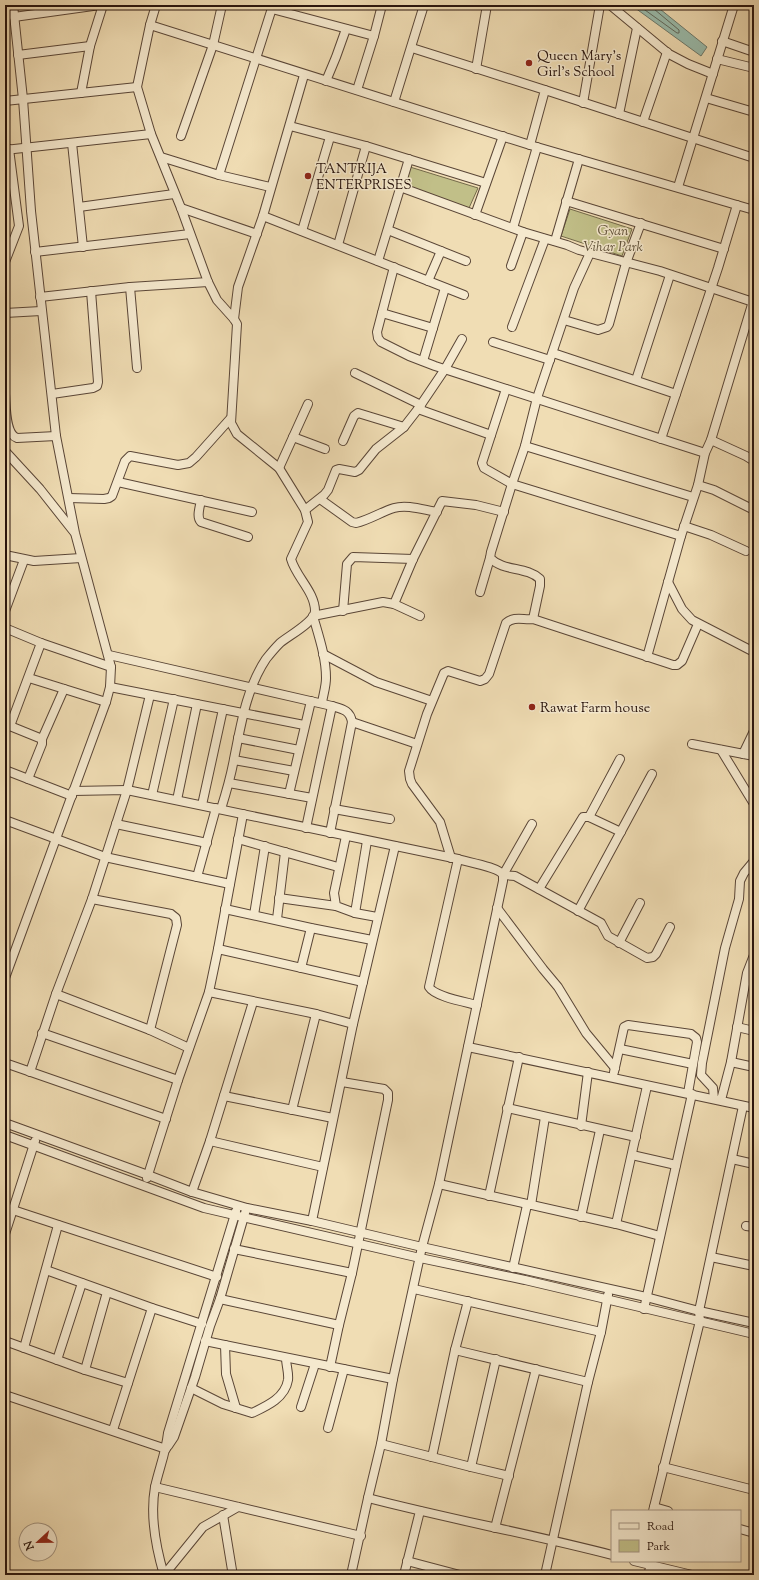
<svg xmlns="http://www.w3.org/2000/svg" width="759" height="1580" viewBox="0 0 759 1580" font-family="'Sorts Mill Goudy',serif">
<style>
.green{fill:#c1bf88;stroke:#746a4a}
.water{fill:#9abcac;stroke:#6c796c}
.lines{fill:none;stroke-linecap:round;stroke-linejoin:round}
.shore{stroke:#61685c;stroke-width:1}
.street-casing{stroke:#5a4637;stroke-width:10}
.street{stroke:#f5e9ce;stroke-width:8}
.poi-dot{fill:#8f2418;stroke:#f5e9ce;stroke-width:1.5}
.labels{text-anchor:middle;stroke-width:3;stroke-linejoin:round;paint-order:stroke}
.poi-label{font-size:14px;fill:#28140d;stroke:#f5e9ce;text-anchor:start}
.park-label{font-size:14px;font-style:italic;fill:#5e5038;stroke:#f5e9ce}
</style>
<rect width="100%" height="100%" fill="#f0ddb4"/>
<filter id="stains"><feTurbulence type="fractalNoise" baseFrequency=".005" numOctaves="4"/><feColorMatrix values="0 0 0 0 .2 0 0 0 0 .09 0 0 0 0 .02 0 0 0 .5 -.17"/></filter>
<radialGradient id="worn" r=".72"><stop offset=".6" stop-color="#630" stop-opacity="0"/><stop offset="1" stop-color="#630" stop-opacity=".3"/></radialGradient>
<g class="green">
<path d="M 410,167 L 478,188 L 469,208 L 406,186 Z"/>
<path d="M 570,209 L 632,229 L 622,256 L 561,236 Z"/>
</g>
<path class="water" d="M 631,5 L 655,5 L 707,47 L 701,56 Z"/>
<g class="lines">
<path class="shore" d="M 638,5 L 677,33 L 679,33 L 679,30 L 654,9 L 653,5"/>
<defs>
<g id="street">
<path d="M 156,5 L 150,25 L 137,87 L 151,134 L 181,208 L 208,282 L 217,300 L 234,319 L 237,324 L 231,423 L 237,434 L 279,468 L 305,510 L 308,522 L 291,559 C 296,577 315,592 315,611 C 315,622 288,636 280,643 C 275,648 270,654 266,659 C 246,689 241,725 234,759 C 231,776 226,793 221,809"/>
<path d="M 610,5 L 669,54 L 688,64 L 713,74"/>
<path d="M 272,9 L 374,36"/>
<path d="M 14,17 L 100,5"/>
<path d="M 150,25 L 530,145 L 754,210"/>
<path d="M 722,41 L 754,52"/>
<path d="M 412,48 L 545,90 L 530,145"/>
<path d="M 18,55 L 90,46"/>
<path d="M 717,59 L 754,68"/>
<path d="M 476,69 L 487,5"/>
<path d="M 326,81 L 336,57 L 346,29"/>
<path d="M 357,90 L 374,36 L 382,5"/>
<path d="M 545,90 L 754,158"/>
<path d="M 81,93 L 90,46 L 103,5"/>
<path d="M 706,98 L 754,112"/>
<path d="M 5,101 L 137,87"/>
<path d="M 394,102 L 424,5"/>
<path d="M 583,103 L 600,5"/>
<path d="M 619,114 L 637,28"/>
<path d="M 643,122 L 667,52"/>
<path d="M 290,126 L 366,146 L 486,183"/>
<path d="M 181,136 L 213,45 L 222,5"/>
<path d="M 72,143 L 83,247"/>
<path d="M 5,150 L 151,134"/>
<path d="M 161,157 L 219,175 L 270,187"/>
<path d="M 219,175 L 273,5"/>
<path d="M 400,187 L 523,232 L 567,245 L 579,250 L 660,271 L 753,302"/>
<path d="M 678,187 C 696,127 715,66 734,5"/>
<path d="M 566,201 L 724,249"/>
<path d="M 79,207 L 174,194"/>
<path d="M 181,208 L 257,234"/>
<path d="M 475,215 L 503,136"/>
<path d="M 263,216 L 464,295"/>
<path d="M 513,228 L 537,147"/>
<path d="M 388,230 L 466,261"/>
<path d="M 302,231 L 330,137"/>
<path d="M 555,241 L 579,159"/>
<path d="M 338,245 L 366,146"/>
<path d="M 35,252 L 190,234"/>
<path d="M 378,261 L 409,159"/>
<path d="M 5,262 L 19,226 L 9,149"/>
<path d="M 511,266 L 523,232"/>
<path d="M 394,267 L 377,332 L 378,338 L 381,342 L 409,356 L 435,366 L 705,453"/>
<path d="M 428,281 L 441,251"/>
<path d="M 130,287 L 137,368"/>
<path d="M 40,297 L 130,287 L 208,282"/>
<path d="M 5,313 L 41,311"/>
<path d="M 382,313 L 433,328"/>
<path d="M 234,319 L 238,287 L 263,216 L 304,75"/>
<path d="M 564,320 L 598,330 L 607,327 L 609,324 L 626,263 L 641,223"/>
<path d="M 512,327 L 545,239"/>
<path d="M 493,342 L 550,360"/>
<path d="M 553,353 L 676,394"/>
<path d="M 423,361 L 445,288"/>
<path d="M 355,373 L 421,405"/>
<path d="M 636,380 L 670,275"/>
<path d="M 506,389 L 482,463 L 484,468 L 512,484 L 681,536"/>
<path d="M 5,394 C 6,406 5,434 17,438 L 56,436"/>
<path d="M 52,394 L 93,388 L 97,386 L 98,382 L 91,291"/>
<path d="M 418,409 L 491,435"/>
<path d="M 293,437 L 325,449"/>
<path d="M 661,439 L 718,268 L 737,205"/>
<path d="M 711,440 L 746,456 L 754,461"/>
<path d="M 343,441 L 354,416 L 358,413 L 404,427"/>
<path d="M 525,446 L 693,497"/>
<path d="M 5,451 L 40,489 L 74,532"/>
<path d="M 279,468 L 308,404"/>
<path d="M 118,482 L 252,512"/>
<path d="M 698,485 L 714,490 L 754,510"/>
<path d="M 69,498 L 104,499 L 109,498 L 112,496 L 125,461 L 130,456 L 178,465 L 189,463 L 196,457 L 230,419"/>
<path d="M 320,499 L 352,522 L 356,523 C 369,520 381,512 394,508 C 407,504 424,510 437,512"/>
<path d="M 201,500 C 200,507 196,517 201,522 L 248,537"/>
<path d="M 305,510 L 324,495 L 328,490 L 336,470 L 339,469 L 355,472 L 359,470 L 376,449 L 404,427 L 418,409 L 445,369 L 462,339"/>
<path d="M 684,526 L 711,535 L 746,551"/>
<path d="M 5,555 L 34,561 L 81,558"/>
<path d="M 668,582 L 682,609 L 692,620 L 754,652"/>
<path d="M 480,592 L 490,558"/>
<path d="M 394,604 L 413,559 L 442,501 L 476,505 L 504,512"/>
<path d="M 5,611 L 24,560"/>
<path d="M 343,611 L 347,564 L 353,557 L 413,559"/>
<path d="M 533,619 L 540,586 L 540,579 C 526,566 504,572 490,558 L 491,552 L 512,484 L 525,446 L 537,398 L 574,288 L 590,253"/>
<path d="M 5,628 L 41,643 L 111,667"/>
<path d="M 323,654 L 376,682 L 432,701"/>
<path d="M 109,655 L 332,706 C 342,709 350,710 352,722 L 330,833"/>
<path d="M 647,657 L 681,536 L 698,485 L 705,453 L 711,440 L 754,298"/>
<path d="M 29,678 L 106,702"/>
<path d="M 110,687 L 304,725"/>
<path d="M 322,703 C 323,695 326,687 326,678 C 326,657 319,637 313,616 L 383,602 L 394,604 L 420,616"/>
<path d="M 352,722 L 417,744"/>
<path d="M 5,724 L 42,739 L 42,744 L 28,779"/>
<path d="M 10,726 L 41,643"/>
<path d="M 238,738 L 299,750"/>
<path d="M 42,739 L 64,689"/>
<path d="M 692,744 L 754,756"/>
<path d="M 721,750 L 754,804"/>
<path d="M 743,754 L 754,731"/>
<path d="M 234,760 L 294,771"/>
<path d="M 5,770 L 72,796"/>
<path d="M 229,783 L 312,798"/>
<path d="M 73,791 L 127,790 L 458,859 C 467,862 499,867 503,875 C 503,876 503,880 503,881 L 439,1184 L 422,1247 L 393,1379 L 381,1444 L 368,1498 C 449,1519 531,1534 612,1555"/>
<path d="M 289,794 L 311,701"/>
<path d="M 152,795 L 174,699"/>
<path d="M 177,800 L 197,704"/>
<path d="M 202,805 L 223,709"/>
<path d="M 334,809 L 390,819"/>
<path d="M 589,817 L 620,759"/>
<path d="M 5,820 L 105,857 L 230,884"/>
<path d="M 116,824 L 207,843"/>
<path d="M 532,824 L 503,875 L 515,876 L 601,923 L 608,936 L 647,958 L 653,957 L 656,954 L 670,927"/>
<path d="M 306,828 L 332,706"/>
<path d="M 346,836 L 334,893 L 336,906 L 355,913 L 377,917"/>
<path d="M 238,839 L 338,867"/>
<path d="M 451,858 L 440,822 L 412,784 L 410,779 L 409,771 L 427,714 L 444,673 L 448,671 L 480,681 L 485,679 L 489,674 L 506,623 C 514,616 523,620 533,619 L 673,665 L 677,665 L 682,661 L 698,624"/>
<path d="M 458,859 L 429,987 C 435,997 466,1002 477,1005"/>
<path d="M 197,877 L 216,808"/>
<path d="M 539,889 L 583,817 L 589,817 L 621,832"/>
<path d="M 279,898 L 336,906"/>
<path d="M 92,899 L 171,914 L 176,918 L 177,925 L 150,1030"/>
<path d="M 497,908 L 543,969 L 558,987 L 586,1033 L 615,1068"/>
<path d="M 225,909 L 311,928 L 372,940"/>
<path d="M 578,911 L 652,774"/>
<path d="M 355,913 L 367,841"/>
<path d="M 254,915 L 265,846"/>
<path d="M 277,919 L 285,852"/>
<path d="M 619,943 L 640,903"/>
<path d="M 218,949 L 363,982"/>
<path d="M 301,968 L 311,928"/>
<path d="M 5,978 L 106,702 L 110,687 L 111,667 L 75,533 L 56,436 L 31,211 L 23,99 L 13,5"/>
<path d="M 209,992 L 316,1014 L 353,1024"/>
<path d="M 56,994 L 150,1030 L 189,1048"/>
<path d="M 737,1027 L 754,1031"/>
<path d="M 42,1033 L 178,1080"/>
<path d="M 468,1047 L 754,1108"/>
<path d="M 620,1049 L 693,1064"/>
<path d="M 731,1062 L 754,1067"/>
<path d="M 5,1063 L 166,1119"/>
<path d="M 30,1072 L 56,994 L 92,899 L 127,790 L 150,695"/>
<path d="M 614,1072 L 624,1027 L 628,1025 L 691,1034 L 696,1038 L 697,1042 L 688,1093"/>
<path d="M 224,1096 L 333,1118"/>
<path d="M 714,1099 L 713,1088 L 701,1075 L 702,1063 L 725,948 L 739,899 L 740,881 L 744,873 L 754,861"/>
<path d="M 721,1100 L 731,1062 L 747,973 L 754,955"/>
<path d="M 507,1108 L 636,1137"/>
<path d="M 292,1110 L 316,1014"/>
<path d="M 5,1123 L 148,1175 L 192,1192 L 247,1208 L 312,1221 L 422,1247 L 646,1297 L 699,1311 L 754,1323"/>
<path d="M 581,1126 L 588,1072"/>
<path d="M 5,1135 L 204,1208 L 420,1258 L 525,1280 L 754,1334"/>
<path d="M 210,1141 L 323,1167"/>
<path d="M 632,1155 L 676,1165"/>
<path d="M 732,1159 L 754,1164"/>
<path d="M 147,1178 L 178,1080 L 209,992 L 218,949 L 243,814"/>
<path d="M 439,1184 L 616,1224 L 660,1236"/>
<path d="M 192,1192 L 210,1141 L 253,1002"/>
<path d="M 489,1196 L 519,1057"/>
<path d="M 531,1205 L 545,1117"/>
<path d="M 13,1210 L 217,1277"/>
<path d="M 581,1217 L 600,1130"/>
<path d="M 312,1221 L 353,1024 L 395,846"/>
<path d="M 616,1224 L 647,1086"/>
<path d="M 746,1226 L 754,1227"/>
<path d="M 5,1234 L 35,1141"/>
<path d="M 234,1249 L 352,1273"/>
<path d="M 711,1257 L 754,1266"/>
<path d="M 513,1268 L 527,1205"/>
<path d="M 46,1270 L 152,1308 L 202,1324"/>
<path d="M 414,1289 L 601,1332"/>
<path d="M 220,1299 L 339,1325"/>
<path d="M 644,1309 L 692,1094"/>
<path d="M 5,1341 L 85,1370 L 128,1383"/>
<path d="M 205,1341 L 393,1379"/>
<path d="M 225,1345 L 226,1374 L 236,1408"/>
<path d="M 24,1348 L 58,1225"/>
<path d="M 455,1350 L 588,1382"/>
<path d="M 57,1360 L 82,1283"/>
<path d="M 330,1367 L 339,1325 L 352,1273 L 388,1100 L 388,1093 L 384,1089 L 342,1082"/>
<path d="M 85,1370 L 107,1292"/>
<path d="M 191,1388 L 223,1404 L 252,1413 C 267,1406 285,1398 288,1380 C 289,1373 286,1365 286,1358"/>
<path d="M 5,1395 L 166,1449"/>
<path d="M 301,1407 L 315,1364"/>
<path d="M 328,1428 L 344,1369"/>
<path d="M 113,1430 L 152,1308"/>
<path d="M 381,1444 L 471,1467 L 509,1476"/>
<path d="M 168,1446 L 174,1437 L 195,1377 L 210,1326 L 220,1299 L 245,1213"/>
<path d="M 432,1457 L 455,1350 L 468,1301"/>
<path d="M 471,1467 L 496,1359"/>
<path d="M 663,1467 L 754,1490"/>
<path d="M 155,1487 L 361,1536"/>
<path d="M 654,1507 L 668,1511"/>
<path d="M 653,1511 L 700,1321 L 699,1311 L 743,1106"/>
<path d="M 223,1515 L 232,1570"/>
<path d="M 495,1528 L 536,1369"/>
<path d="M 740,1529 L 754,1533"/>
<path d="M 407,1561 L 460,1575"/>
<path d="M 634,1561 L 692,1575"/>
<path d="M 164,1575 C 156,1548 150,1515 155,1487 C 159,1469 166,1452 168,1433 L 236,1211"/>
<path d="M 164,1575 L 203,1527 L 238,1507"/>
<path d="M 351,1575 L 368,1498"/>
<path d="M 404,1575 L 420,1511"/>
<path d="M 545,1575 L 588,1382 L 601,1332 L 608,1295"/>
<path d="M 648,1575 L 651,1565"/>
</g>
</defs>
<use href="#street" class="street-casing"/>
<use href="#street" class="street"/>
</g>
<g class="poi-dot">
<circle cx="529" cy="63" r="4"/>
<circle cx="308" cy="176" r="4"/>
<circle cx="532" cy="707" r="4"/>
</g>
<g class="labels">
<g class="poi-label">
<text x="537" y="60">Queen Mary's<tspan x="537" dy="16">Girl's School</tspan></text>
<text x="316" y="173">TANTRIJA<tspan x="316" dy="16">ENTERPRISES</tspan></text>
<text x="540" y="712">Rawat Farm house</text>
</g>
<g class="park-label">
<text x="613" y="235">Gyan<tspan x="613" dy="16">Vihar Park</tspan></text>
</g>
</g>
<rect width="759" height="1580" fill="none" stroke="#f0ddb4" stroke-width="20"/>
<rect x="6" y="6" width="747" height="1568" fill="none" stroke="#28140d" stroke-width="2"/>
<rect x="10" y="10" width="739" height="1560" fill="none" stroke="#28140d"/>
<rect x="611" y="1510" width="130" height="52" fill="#f5e9ce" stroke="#a39481"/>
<rect x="619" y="1523" width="20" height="6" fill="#f5e9ce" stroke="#a39481"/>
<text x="647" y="1530" font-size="12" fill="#28140d">Road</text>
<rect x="619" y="1540" width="20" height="12" fill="#c1bf88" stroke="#a39481"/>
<text x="647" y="1550" font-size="12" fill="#28140d">Park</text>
<g transform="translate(38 1542) rotate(248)"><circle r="19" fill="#f5e9ce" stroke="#a39481"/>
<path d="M0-3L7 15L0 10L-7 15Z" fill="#8f2418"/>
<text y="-6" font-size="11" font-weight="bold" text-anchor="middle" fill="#28140d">N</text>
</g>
<rect width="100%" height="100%" filter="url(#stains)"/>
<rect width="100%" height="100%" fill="url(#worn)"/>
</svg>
